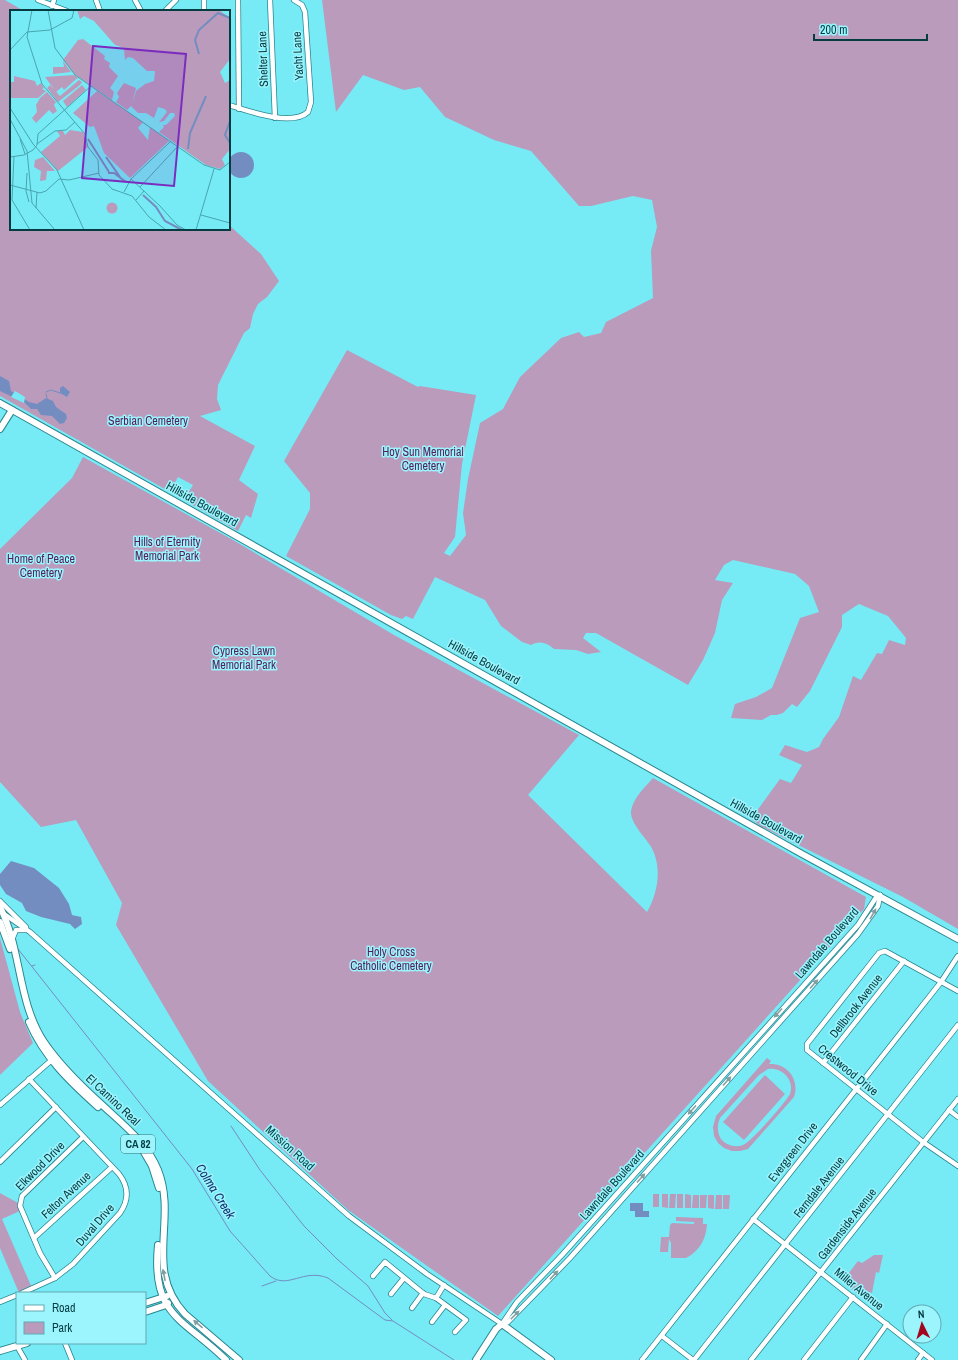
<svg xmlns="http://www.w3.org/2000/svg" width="958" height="1360" viewBox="0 0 958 1360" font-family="'Archivo Narrow',sans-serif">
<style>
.green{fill:#ba9bbc;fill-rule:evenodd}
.water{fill:#748dc0}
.pier{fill:#76ebf6}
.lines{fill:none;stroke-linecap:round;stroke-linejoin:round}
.stream{stroke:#748dc0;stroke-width:1}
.minor-casing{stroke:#29868f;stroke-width:6}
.major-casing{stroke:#29868f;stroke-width:8}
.minor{stroke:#fff;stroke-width:4.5}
.major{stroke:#fff;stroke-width:6}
.oneway{fill:#829ea0}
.labels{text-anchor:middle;stroke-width:3;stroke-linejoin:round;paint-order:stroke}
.shield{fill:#9cf4fd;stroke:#327379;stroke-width:1}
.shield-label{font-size:11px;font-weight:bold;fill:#053c41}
.street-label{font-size:12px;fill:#053c41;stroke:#9cf4fd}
.park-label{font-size:12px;fill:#531e58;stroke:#9cf4fd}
.water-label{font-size:13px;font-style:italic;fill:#16306f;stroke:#9cf4fd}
.inset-river{fill:none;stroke:#748dc0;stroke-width:2}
.inset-road{fill:none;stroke:#49a5ae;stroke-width:1}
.view{fill:#7b2cbf;fill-opacity:0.15;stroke:#7b2cbf;stroke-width:2}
.inset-edge{fill:none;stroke:#053c41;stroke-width:2}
</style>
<rect width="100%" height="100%" fill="#76ebf6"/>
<g class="green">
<path d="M 0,0 L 5,0 L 24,11 L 11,11 L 11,229 L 229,229 L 229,225 L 261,254 L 279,281 L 267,297 L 258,304 L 253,314 L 250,328 L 244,333 L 218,385 L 217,399 L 221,410 L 200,416 L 255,446 L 239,480 L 258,494 L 251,518 L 246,515 L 238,531 L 184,500 L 193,485 L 178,477 L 170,492 L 0,396 Z"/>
<path d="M 322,0 L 958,0 L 958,929 L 903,897 L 762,827 L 751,819 L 780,779 L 791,783 L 802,765 L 779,755 L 785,745 L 807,752 L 819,747 L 823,739 L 839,717 L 853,676 L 861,680 L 877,653 L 882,654 L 889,640 L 905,645 L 906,638 L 888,616 L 859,604 L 842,615 L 842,627 L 810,691 L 797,707 L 792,704 L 783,713 L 777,715 L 771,715 L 762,720 L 731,718 L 735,704 L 756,697 L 772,688 L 800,618 L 819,612 L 809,586 L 795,574 L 733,560 L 724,565 L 715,580 L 733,583 L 722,600 L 715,633 L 703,660 L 688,685 L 596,633 L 586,633 L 583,638 L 601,652 L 588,654 L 576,650 L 554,649 C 547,643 540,640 531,645 L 522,642 L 501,626 L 485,600 L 435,577 L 413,619 L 406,616 L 402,619 L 391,615 L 286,556 L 310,509 L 310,493 L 284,461 L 347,350 L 418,387 L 420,386 L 476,395 L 462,464 L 455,537 L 444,553 L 450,556 L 466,535 L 463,513 L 468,479 L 480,423 L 503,409 L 520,377 L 561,338 L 579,332 L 584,337 L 601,333 L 606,322 L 653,298 L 651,251 L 657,227 L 652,200 L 633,196 L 591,206 L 579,206 L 531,151 L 494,140 L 445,117 L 420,87 L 404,90 L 363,75 L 336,112 Z"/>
<path d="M 83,457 L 233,540 L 394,635 L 579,735 L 528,795 L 647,912 C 658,893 663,866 650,845 C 644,836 630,822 631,811 C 633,798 645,787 653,778 L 866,897 L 864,909 L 498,1316 L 348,1210 L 208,1081 L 116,925 L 122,903 L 76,820 L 41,827 L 0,782 L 0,549 L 72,478 Z"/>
<path d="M 0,938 L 20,1012 L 33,1043 L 0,1075 Z"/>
<path d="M 767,1058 L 771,1061 L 769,1064 C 787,1063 800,1079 794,1097 L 748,1149 L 740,1151 L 732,1151 L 724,1148 L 718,1143 L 714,1136 L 713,1127 L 716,1116 ZM 768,1069 C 782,1067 795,1080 790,1094 C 787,1101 750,1143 743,1145 C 735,1148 726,1145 721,1139 C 717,1132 717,1125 720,1118 L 759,1075 Z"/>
<path d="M 765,1075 L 785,1094 L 744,1140 L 723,1122 Z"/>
<path d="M 0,1193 L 20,1204 L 22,1210 L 2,1219 L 32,1288 L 19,1293 L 0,1248 Z"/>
<rect x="653" y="1194" width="6" height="13"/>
<path d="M 662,1194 L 668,1194 L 668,1208 L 662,1207 Z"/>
<path d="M 670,1194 L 676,1194 L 675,1208 L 669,1208 Z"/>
<rect x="677" y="1194" width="6" height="14"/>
<path d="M 685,1194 L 691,1195 L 691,1208 L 685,1208 Z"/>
<path d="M 693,1195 L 699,1195 L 699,1208 L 692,1208 Z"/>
<path d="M 700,1195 L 707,1195 L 706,1208 L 700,1208 Z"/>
<path d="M 708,1195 L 714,1195 L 714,1209 L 708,1208 Z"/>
<path d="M 716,1195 L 722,1195 L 722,1209 L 715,1209 Z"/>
<path d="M 723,1195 L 730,1195 L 729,1209 L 723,1209 Z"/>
<path d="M 676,1217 L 703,1218 L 703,1224 L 707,1224 C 706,1239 700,1251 686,1258 L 671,1258 L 671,1243 L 669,1239 L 668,1252 L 660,1252 L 661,1237 L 669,1237 L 670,1225 L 672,1223 L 694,1224 L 694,1222 L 676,1221 Z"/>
<path d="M 874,1255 L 883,1255 L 879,1273 L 876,1272 L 872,1293 L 869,1292 L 866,1300 L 842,1282 L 858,1261 L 862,1263 Z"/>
</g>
<g class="water">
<circle cx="241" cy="165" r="13"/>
<path d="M 0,376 L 9,381 L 11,391 L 29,402 L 37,404 L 46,398 L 53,401 L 56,407 L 66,414 L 67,418 L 64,423 L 60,424 L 52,416 L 41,415 L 37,409 L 31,409 L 25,403 L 0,391 Z"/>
<path d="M 63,386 L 70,392 L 67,397 L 60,393 L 60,388 Z"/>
<path d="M 11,861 L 34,868 L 59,888 L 69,904 L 72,915 L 81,917 L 82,924 L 75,929 L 70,924 L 41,917 L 26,911 L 22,903 L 6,894 L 0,885 L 0,874 Z"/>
<path d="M 630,1203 L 643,1203 L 643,1211 L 649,1211 L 649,1217 L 635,1217 L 635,1211 L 630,1211 Z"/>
</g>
<path class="pier" d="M 15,391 L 25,397 L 24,403 L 11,397 Z"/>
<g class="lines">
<g class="stream">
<path d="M 46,392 L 51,390 L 60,393"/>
<path d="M 46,394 L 47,398"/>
<path d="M 18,949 L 192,1169 L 230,1231 L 270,1276 C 288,1290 303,1268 328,1278 L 385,1320 L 393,1321 L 454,1360"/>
<path d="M 32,966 L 35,965"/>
<path d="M 231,1126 L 260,1170 L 304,1226 L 337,1259 L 368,1286 L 385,1313 L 392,1320"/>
<path d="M 262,1286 L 276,1281"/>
</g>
<defs>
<g id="minor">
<path d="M 38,0 L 67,11"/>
<path d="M 96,0 L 100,11"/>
<path d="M 135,0 L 141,11"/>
<path d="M 238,0 L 239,109"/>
<path d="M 270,0 L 275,118"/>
<path d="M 52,6 L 54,0"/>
<path d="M 165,11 L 176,0"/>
<path d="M 204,11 L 204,0"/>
<path d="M 229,105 C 248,111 292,127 308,112 L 311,102 L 305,12 L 302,5 L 294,0"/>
<path d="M 0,901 L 26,927"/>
<path d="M 4,914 L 30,932 L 349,1216 L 427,1274 L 502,1324"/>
<path d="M 12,940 L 16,930 L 26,930"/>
<path d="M 958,991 L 885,951 L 879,953 L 807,1044 L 807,1050 L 923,1142 L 958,1166"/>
<path d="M 823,1063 L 904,961"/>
<path d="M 0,1105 L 54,1058"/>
<path d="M 949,1110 L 958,1117"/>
<path d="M 0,1162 L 56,1107"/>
<path d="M 753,1219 L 932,1360"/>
<path d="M 34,1238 L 112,1167"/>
<path d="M 373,1276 L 385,1262 L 424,1294 L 436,1298 L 466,1320 L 455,1332"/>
<path d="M 55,1278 L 40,1253 L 20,1206 L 22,1196 L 83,1137"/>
<path d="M 22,1293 L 55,1278 L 73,1264 L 120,1213 C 129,1200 129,1187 119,1174 L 29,1079"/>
<path d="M 391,1294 L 404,1278"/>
<path d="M 436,1298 L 444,1285"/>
<path d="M 0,1302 L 17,1295"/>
<path d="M 412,1308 L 423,1293"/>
<path d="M 432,1322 L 445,1305"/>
<path d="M 502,1324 L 508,1322 L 570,1258 L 858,934 L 878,906 L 880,895"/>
<path d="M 502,1324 L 517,1302 L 562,1255 L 858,925 L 875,899 L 880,895"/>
<path d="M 662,1336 L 693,1360"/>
<path d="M 65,1343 L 72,1360"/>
<path d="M 17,1346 L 25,1360"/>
<path d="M 642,1360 L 941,982 L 958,956"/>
<path d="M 694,1360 L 958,1025"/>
<path d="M 751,1360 L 958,1099"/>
<path d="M 804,1360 L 853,1297"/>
<path d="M 861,1360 L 887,1324"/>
<path d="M 918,1360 L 923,1353"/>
</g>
<g id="major">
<path d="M 0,403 L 802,854 L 958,939"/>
<path d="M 0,429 L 12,410"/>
<path d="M 0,907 C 22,950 17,1001 44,1042 C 59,1064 79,1084 99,1102 C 121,1123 146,1141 158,1170 C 178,1220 143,1269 185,1314 L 239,1360"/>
<path d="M 0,922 L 10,949"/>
<path d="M 29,1022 C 44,1057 69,1081 98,1107"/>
<path d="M 141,1147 L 152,1166 L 159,1188"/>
<path d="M 158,1245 C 151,1316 183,1318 226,1360"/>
<path d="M 145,1303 L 167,1296"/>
<path d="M 145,1312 L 166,1305 L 168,1303"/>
<path d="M 0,1351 L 27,1343"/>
<path d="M 476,1360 L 496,1329 L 502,1324 L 551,1360"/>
</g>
</defs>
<use href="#minor" class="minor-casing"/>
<use href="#major" class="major-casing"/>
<use href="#minor" class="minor"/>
<use href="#major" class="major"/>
</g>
<defs><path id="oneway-solid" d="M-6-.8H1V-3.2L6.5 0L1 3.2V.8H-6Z"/></defs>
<g class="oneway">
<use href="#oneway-solid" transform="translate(873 914) rotate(-60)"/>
<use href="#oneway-solid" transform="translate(814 984) rotate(-48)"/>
<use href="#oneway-solid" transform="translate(778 1013) rotate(132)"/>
<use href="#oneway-solid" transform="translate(727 1081) rotate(-48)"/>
<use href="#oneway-solid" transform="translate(692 1110) rotate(132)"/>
<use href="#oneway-solid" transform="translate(641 1178) rotate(-48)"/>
<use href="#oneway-solid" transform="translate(164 1275) rotate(-101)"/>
<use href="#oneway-solid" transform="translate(554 1275) rotate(-47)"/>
<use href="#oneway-solid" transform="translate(515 1315) rotate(-45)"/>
<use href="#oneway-solid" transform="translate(198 1324) rotate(-140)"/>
</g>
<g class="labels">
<rect class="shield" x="121" y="1135" width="34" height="18" rx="3"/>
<g class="shield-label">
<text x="138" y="1148">CA 82</text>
</g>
<g class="street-label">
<text transform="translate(298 56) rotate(-93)" y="4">Yacht Lane</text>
<text transform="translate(263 59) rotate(-92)" y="4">Shelter Lane</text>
<text transform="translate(202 504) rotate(29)" y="4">Hillside Boulevard</text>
<text transform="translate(484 662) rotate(29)" y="4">Hillside Boulevard</text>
<text transform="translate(766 821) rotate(29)" y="4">Hillside Boulevard</text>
<text transform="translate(827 943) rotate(-49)" y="4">Lawndale Boulevard</text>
<text transform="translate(856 1006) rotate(-52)" y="4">Dellbrook Avenue</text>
<text transform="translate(848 1070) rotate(39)" y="4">Crestwood Drive</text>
<text transform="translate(113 1100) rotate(43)" y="4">El Camino Real</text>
<text transform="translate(290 1148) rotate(42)" y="4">Mission Road</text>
<text transform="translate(793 1152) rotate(-52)" y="4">Evergreen Drive</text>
<text transform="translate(40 1166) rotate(-45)" y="4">Elkwood Drive</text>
<text transform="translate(612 1185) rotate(-48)" y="4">Lawndale Boulevard</text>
<text transform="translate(819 1187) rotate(-52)" y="4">Ferndale Avenue</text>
<text transform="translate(66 1195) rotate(-43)" y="4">Felton Avenue</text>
<text transform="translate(847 1224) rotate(-52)" y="4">Gardenside Avenue</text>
<text transform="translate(95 1225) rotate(-49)" y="4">Duval Drive</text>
<text transform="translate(859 1289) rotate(39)" y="4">Miller Avenue</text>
</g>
<g class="park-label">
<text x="148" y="425">Serbian Cemetery</text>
<text x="423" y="456">Hoy Sun Memorial<tspan x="423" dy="14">Cemetery</tspan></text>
<text x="167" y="546">Hills of Eternity<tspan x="167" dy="14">Memorial Park</tspan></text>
<text x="41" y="563">Home of Peace<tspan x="41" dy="14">Cemetery</tspan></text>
<text x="244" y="655">Cypress Lawn<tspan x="244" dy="14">Memorial Park</tspan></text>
<text x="391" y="956">Holy Cross<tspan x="391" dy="14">Catholic Cemetery</tspan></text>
</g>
<g class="water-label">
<text transform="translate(216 1191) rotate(58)" y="5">Colma Creek</text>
</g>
</g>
<g transform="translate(10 10)">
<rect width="220" height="220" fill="#76ebf6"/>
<path d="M 67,0 L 209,0 L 220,8 L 220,49 L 210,62 L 215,73 L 220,70 L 220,139 L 212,149 L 215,155 L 210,159 L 196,155 L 149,122 L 154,117 L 153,115 L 156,115 L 165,106 L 164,103 L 160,103 L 154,111 L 149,112 L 157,102 L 155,99 L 148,97 L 144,108 L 136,103 L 128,103 L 121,96 L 117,100 L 106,92 L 109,87 L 107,83 L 114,73 L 126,78 L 122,94 L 126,81 L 135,74 L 144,71 L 145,61 L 137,61 L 123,48 L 118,47 L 115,50 L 114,38 L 105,35 L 84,11 L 74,6 L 70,9 ZM 73,29 L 95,46 L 94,49 L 100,53 L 99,57 L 108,66 L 100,78 L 104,82 L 102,90 L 65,65 L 53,50 L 68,30 ZM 53,51 L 61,62 L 43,64 L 43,57 L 54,57 ZM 64,65 L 68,68 L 65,70 L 54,80 L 52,77 L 46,82 L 35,67 ZM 4,66 L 25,71 L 27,76 L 31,73 L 34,78 L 32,79 L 36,81 L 28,88 L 0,88 L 0,72 L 4,72 ZM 69,70 L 72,72 L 70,75 L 48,92 L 37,78 L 40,75 L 50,86 ZM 72,75 L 76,80 L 57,97 L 53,91 ZM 87,81 L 133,112 L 128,118 L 138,130 L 140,117 L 159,131 L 120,168 L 94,143 L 84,116 L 80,117 L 63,103 ZM 37,82 L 46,92 L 44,95 L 47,101 L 43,104 L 39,100 L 26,113 L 22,108 L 27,102 L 26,95 L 30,88 ZM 60,120 L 73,122 L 78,137 L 48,161 L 31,142 L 50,126 L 47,121 L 53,121 L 55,125 ZM 33,147 L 45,161 L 37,161 L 36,170 L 30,171 L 31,161 L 24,157 L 25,150 ZM96.5 198a5.5 5.5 0 1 1 11 0a5.5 5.5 0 1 1-11 0Z" fill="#ba9bbc"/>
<path class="inset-river" d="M 189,44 L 185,30 L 189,20 L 208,3 L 220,8M 220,111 L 215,125 L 220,133M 78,129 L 99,162M 178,139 L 180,123 L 196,86M 96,147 L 110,167M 98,163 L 104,163 L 116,172M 133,185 L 146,197 L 155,211 L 172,220"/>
<path class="inset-road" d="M 22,0 L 17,27 L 32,74 L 75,124 L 78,137 L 88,150 L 89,165 L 102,179 L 122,186 L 139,207 L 156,220M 38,0 L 45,38 L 65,65 L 194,155 L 210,160 L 220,152M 0,40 L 17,22 L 40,20 L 62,8 L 64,0M 0,98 L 23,134 L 47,160 L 74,220M 0,109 L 17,141 L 22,193 L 45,220M 10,129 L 15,144M 27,134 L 45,121 L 56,120 L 65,112M 4,146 L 2,190 L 20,220M 0,147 L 14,145 L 23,140 L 27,135 L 28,124 L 81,76M 17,163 L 16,181 L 19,192M 121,169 L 161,131M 0,175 L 30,183 L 36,181 L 49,169 L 59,170 L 89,163M 130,177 L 168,136M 114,182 L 121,169 L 150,196M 126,190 L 134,181M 150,196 L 167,215 L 176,220M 26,198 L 27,182M 191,205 L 220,213M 186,220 L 204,159"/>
<path class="view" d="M 83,36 L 176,44 L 164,176 L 72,168 Z"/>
<rect width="220" height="220" class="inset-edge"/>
</g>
<rect x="16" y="1292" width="130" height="52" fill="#9cf4fd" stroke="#60aab2"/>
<rect x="24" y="1305" width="20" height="6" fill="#ffffff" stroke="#60aab2"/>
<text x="52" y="1312" font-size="12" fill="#053c41">Road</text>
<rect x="24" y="1322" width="20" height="12" fill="#ba9bbc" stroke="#60aab2"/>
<text x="52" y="1332" font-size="12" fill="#053c41">Park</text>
<g transform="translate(922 1324) rotate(355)"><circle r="19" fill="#9cf4fd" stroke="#60aab2"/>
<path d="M0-3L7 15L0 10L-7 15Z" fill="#a2051c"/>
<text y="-6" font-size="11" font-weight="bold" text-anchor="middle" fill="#053c41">N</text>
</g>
<path d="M814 34v6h113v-6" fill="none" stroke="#053c41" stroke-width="2"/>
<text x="820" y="34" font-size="12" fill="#053c41" stroke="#9cf4fd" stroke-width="3" paint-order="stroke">200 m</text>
</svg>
